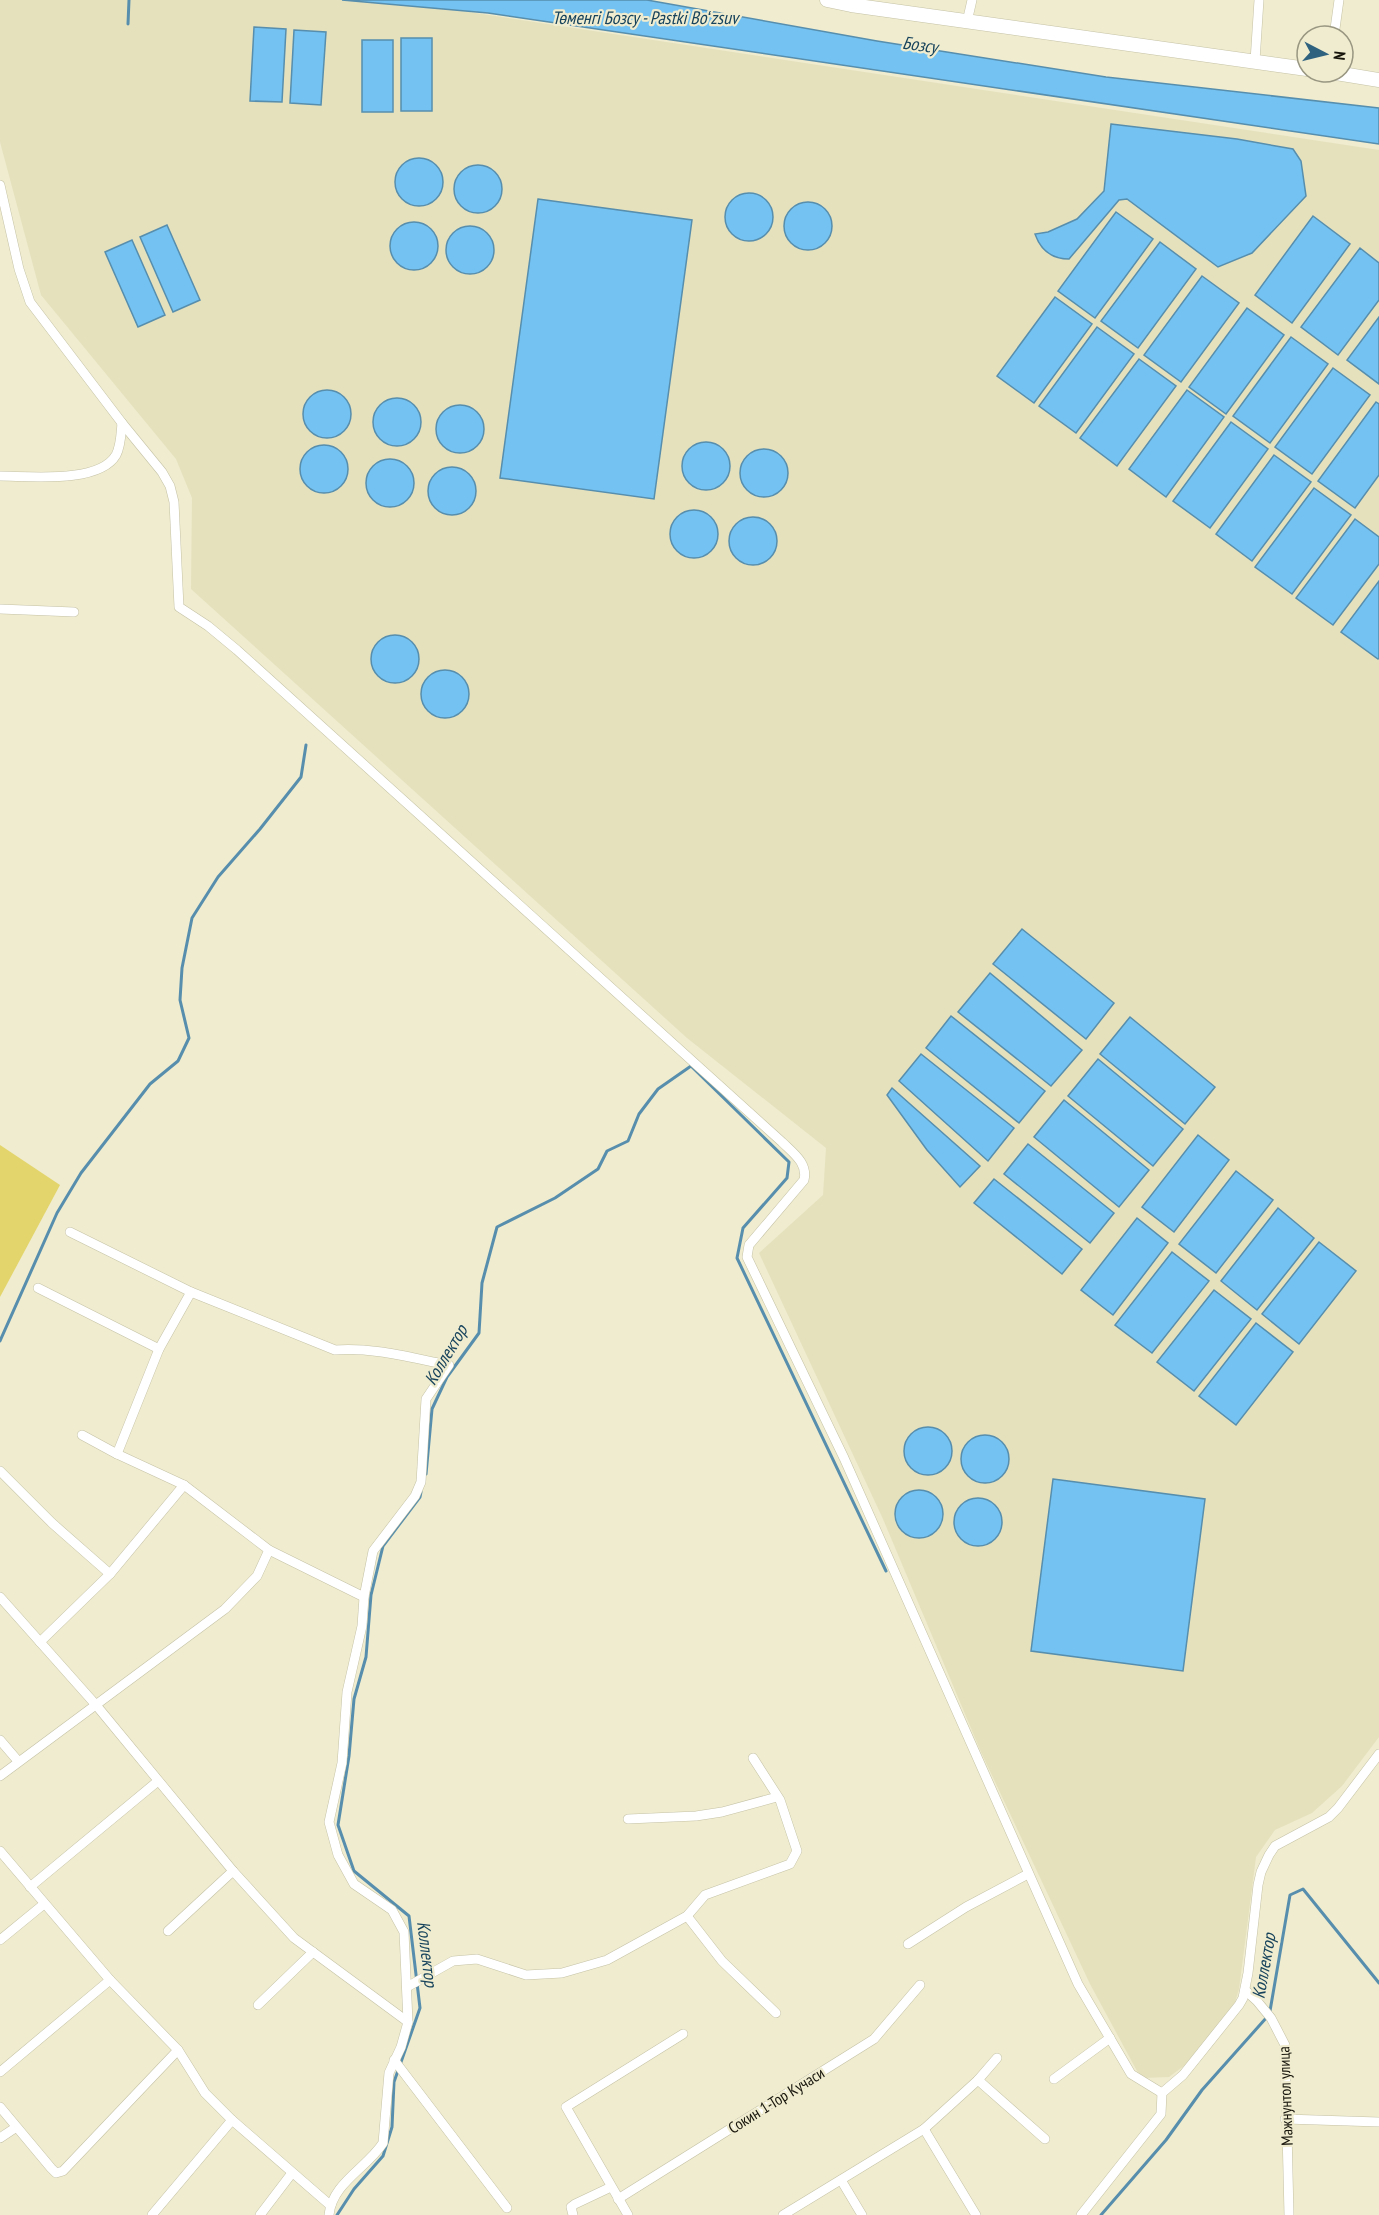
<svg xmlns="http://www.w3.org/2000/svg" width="1379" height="2215" viewBox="0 0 1379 2215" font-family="'PT Sans Narrow',sans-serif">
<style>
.built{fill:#e5e1bd}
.green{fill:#e3d56b}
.water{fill:#73c2f2;stroke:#578ead;stroke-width:1.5}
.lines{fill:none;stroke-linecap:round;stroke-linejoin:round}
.stream{stroke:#578ead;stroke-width:3}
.street-casing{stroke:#c5c2a6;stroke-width:10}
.secondary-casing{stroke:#c5c2a6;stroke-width:15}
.street{stroke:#fff;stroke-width:9}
.secondary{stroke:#fff;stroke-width:14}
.labels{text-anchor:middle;stroke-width:4.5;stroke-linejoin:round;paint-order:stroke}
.street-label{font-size:16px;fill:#17150c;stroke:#efeccf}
.water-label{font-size:18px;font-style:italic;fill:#17435c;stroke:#efeccf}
</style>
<rect width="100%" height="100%" fill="#efeccf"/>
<path class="built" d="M 0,0 L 390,0 L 1379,150 L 1379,1737 L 1342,1786 L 1312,1813 L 1275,1830 L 1256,1857 L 1239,1989 L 1233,2009 L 1209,2041 L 1185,2065 L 1169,2077 L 1143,2078 L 1137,2071 L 1090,1984 L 981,1752 L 883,1519 L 759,1253 L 823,1195 L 826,1148 L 687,1038 L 191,589 L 192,498 L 176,459 L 41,295 L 0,142 Z"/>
<path class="green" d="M 0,1145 L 60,1185 L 0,1297 Z"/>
<g class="water">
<path d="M 342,0 L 647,0 L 877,41 L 1106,77 L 1379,108 L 1379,144 L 488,13 Z"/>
<path d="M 254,27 L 286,29 L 282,102 L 250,101 Z"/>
<path d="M 294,30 L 326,32 L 321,105 L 290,103 Z"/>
<rect x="401" y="38" width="31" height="73"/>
<rect x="362" y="40" width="31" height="72"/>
<path d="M 1111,124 L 1237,139 L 1293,149 L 1301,161 L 1306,196 L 1252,253 L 1218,267 L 1127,199 L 1119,200 L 1069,259 C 1052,259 1041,251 1035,234 L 1048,232 L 1077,219 L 1104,191 Z"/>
<circle cx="419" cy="182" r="24"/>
<circle cx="478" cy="189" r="24"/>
<circle cx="749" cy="217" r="24"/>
<path d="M 538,199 L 692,220 L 654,499 L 500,478 Z"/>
<circle cx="808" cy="226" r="24"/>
<path d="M 1116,212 L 1153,239 L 1095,318 L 1058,291 Z"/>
<path d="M 1313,216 L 1350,244 L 1292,323 L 1255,295 Z"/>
<circle cx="414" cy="246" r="24"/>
<path d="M 167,225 L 200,300 L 173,312 L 140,237 Z"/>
<circle cx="470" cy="250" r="24"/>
<path d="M 132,240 L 165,315 L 138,327 L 105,252 Z"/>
<path d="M 1160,242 L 1196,269 L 1138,348 L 1101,321 Z"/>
<path d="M 1360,248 L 1379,263 L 1379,300 L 1338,355 L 1301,327 Z"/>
<path d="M 1202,276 L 1239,303 L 1181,382 L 1144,355 Z"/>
<path d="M 1055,297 L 1092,324 L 1034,403 L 997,376 Z"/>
<path d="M 1247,308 L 1284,335 L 1226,414 L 1189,387 Z"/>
<path d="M 1379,317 L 1379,384 L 1347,360 Z"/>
<path d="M 1097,327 L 1134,354 L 1076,433 L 1039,406 Z"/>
<path d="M 1291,337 L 1328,364 L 1270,443 L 1233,416 Z"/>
<path d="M 1139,359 L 1176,386 L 1117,466 L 1080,438 Z"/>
<path d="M 1333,368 L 1370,395 L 1312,474 L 1275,447 Z"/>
<path d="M 1187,390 L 1224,417 L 1166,497 L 1129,469 Z"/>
<circle cx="327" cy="414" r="24"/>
<circle cx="397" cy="422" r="24"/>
<path d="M 1376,402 L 1379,404 L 1379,475 L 1355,508 L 1318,481 Z"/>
<circle cx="460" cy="429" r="24"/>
<path d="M 1231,422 L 1268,449 L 1210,528 L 1173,501 Z"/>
<circle cx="706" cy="466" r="24"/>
<circle cx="324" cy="469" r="24"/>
<circle cx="764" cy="473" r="24"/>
<path d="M 1274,455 L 1311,482 L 1252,561 L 1216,534 Z"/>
<circle cx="390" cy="483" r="24"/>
<circle cx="452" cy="491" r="24"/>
<path d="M 1314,488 L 1351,515 L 1292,594 L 1255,567 Z"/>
<circle cx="694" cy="534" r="24"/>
<circle cx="753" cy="541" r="24"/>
<path d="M 1355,519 L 1379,537 L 1379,564 L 1333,625 L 1296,598 Z"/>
<path d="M 1379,581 L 1379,658 L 1378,659 L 1341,632 Z"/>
<circle cx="395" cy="659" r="24"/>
<circle cx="445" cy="694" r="24"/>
<path d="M 1022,929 L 1114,1003 L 1086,1039 L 993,964 Z"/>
<path d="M 990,973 L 1082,1050 L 1051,1086 L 958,1012 Z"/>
<path d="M 951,1016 L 1045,1091 L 1019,1123 L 926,1048 Z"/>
<path d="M 1130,1017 L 1215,1087 L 1185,1124 L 1100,1054 Z"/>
<path d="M 921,1054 L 1014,1128 L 988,1161 L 899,1081 Z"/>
<path d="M 1098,1059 L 1183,1129 L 1153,1166 L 1068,1096 Z"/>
<path d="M 892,1088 L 980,1166 L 960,1187 L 927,1150 L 887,1095 Z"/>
<path d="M 1064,1100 L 1149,1170 L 1119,1207 L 1034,1137 Z"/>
<path d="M 1198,1135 L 1229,1160 L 1174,1232 L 1142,1207 Z"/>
<path d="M 1028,1144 L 1114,1213 L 1090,1243 L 1004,1174 Z"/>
<path d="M 1236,1171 L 1273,1200 L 1216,1273 L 1179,1244 Z"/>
<path d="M 994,1179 L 1082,1249 L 1062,1274 L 974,1203 Z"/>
<path d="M 1278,1208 L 1314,1238 L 1257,1310 L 1221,1281 Z"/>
<path d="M 1137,1218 L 1168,1243 L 1113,1315 L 1081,1290 Z"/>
<path d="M 1319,1242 L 1356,1271 L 1299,1344 L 1262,1314 Z"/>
<path d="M 1172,1252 L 1209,1281 L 1152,1353 L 1115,1325 Z"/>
<path d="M 1214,1290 L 1251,1319 L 1194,1391 L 1157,1362 Z"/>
<path d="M 1256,1323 L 1293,1352 L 1236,1425 L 1199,1396 Z"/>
<circle cx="928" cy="1451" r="24"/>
<circle cx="985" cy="1459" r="24"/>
<path d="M 1053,1479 L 1205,1499 L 1183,1671 L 1031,1651 Z"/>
<circle cx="919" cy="1514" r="24"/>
<circle cx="978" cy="1522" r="24"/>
</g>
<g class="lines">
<g class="stream">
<path d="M 128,24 L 129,0"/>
<path d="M 0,1341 L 57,1213 L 81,1173 L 150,1084 L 178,1061 L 189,1038 L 180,1000 L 182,968 L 192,918 L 218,877 L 260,829 L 301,777 L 306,745"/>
<path d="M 426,1474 L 432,1409 L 447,1377 L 479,1333 L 482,1283 L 497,1227 L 555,1198 L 598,1169 L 607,1151 L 628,1141 L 639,1114 L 658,1089 L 691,1066 L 789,1162 L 787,1178 L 743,1228 L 737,1258 L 886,1571"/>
<path d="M 1270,2011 L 1290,1895 L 1303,1889 L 1379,1983"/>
<path d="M 337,2215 L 354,2189 L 383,2156 L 392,2127 L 394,2082 L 420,2008 L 409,1916 L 354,1871 L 338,1825 L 349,1756 L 354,1699 L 366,1657 L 371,1595 L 383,1546 L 420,1497 L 421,1492"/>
<path d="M 1101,2215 L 1166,2140 L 1202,2090 L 1267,2017"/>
</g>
<defs>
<g id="street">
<path d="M 967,22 L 972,0"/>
<path d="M 1334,36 L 1339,0"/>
<path d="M 1255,61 L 1259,0"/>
<path d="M 0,185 L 19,269 L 30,302 L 122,423 L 162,472 L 170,486 L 174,502 L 179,607 L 208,626 L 237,650 L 782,1142 C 793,1153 808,1163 804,1180 L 749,1245 L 747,1257 L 844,1458 L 1078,1984 L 1131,2074 L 1162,2093"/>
<path d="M 0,476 C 29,476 99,484 116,455 C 121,446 121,433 122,423"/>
<path d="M 0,609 L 74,612"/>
<path d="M 70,1232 L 191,1292 L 335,1350 C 374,1347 411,1358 449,1365 L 426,1399 L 421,1482 L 415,1496 L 373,1551 L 364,1597 L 362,1626 L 347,1692 L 342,1763 L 329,1822 L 338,1855 L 354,1884 L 392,1910 L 404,1932 L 408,2022 L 401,2047 L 389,2073 L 383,2143 C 367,2168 332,2183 329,2215"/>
<path d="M 38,1288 L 159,1349"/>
<path d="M 82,1435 L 117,1454 L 184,1485 L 269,1550 L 364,1597"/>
<path d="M 117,1454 L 159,1349 L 191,1292"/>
<path d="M 0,1471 L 52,1523 L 110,1574"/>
<path d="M 0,1597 L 96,1705 L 233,1871 L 294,1938 L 408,2022"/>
<path d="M 40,1642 L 110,1574 L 184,1485"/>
<path d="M 0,1740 L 18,1761"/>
<path d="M 0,1776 L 225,1609 L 257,1576 L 269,1550"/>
<path d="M 628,1819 L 696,1816 L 722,1812 L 777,1797"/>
<path d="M 0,1851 L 110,1980 L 178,2050 L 205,2093 L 232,2120 L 330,2205"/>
<path d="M 30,1887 L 158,1781"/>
<path d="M 687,1916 L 722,1961 L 776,2013"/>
<path d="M 168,1931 L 233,1871"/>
<path d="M 0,1940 L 44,1904"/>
<path d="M 908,1944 L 966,1907 L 1028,1874"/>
<path d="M 407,1987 L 453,1961 L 477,1959 L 526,1975 L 562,1973 L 607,1960 L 687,1916 L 705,1895 L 790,1864 L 797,1851 L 780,1800 L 753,1758"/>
<path d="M 1245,1990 L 1257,2001 L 1271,2018 L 1285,2045 L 1289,2215"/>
<path d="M 258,2005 L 313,1952"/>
<path d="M 394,2060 L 507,2208"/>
<path d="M 0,2072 L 110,1980"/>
<path d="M 1054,2079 L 1110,2038"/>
<path d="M 978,2080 L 1045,2139"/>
<path d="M 0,2107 L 51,2168 L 56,2173 L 63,2171 L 178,2050"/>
<path d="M 1285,2119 L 1379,2122"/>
<path d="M 924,2129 L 976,2215"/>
<path d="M 0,2138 L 15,2128"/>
<path d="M 841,2180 L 862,2215"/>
<path d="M 618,2199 L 874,2039 L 920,1985"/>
<path d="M 152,2215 L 232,2120"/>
<path d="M 260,2215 L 292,2173"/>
<path d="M 573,2215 L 571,2207 L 575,2204 L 611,2187"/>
<path d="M 628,2215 L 566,2107 L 683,2034"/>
<path d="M 783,2215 L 924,2129 L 978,2080 L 997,2058"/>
<path d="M 1081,2215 L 1161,2114 L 1162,2093 L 1183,2075 L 1239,2005 L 1243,1998 L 1248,1973 L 1258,1885 L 1261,1872 L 1269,1855 L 1275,1846 L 1329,1817 L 1338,1808 L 1379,1754"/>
</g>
<g id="secondary">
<path d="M 827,0 L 851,5 L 1307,69"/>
<path d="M 1330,72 L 1379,80"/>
</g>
</defs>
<use href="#street" class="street-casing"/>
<use href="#secondary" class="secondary-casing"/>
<use href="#street" class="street"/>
<use href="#secondary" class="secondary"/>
</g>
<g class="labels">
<g class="street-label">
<text transform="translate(1285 2096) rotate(-92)" y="6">Мажнунтол улица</text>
<text transform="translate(776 2100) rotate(-32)" y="6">Сокин 1-Тор Kучаси</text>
</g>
<g class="water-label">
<text x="645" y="24">Төменгі Бозсу - Pastki Boʻzsuv</text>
<text transform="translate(920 45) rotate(8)" y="6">Бозсу</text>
<text transform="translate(446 1355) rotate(-59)" y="6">Коллектор</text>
<text transform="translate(427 1954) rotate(83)" y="6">Коллектор</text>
<text transform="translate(1264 1966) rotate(-80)" y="6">Коллектор</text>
</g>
</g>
<g transform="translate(1325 54) rotate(97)"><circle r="28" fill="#efeccf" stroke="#999681" stroke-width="1.5"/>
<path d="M0-4.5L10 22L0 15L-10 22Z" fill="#2f627f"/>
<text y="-9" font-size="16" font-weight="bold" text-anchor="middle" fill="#17150c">N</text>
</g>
</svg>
